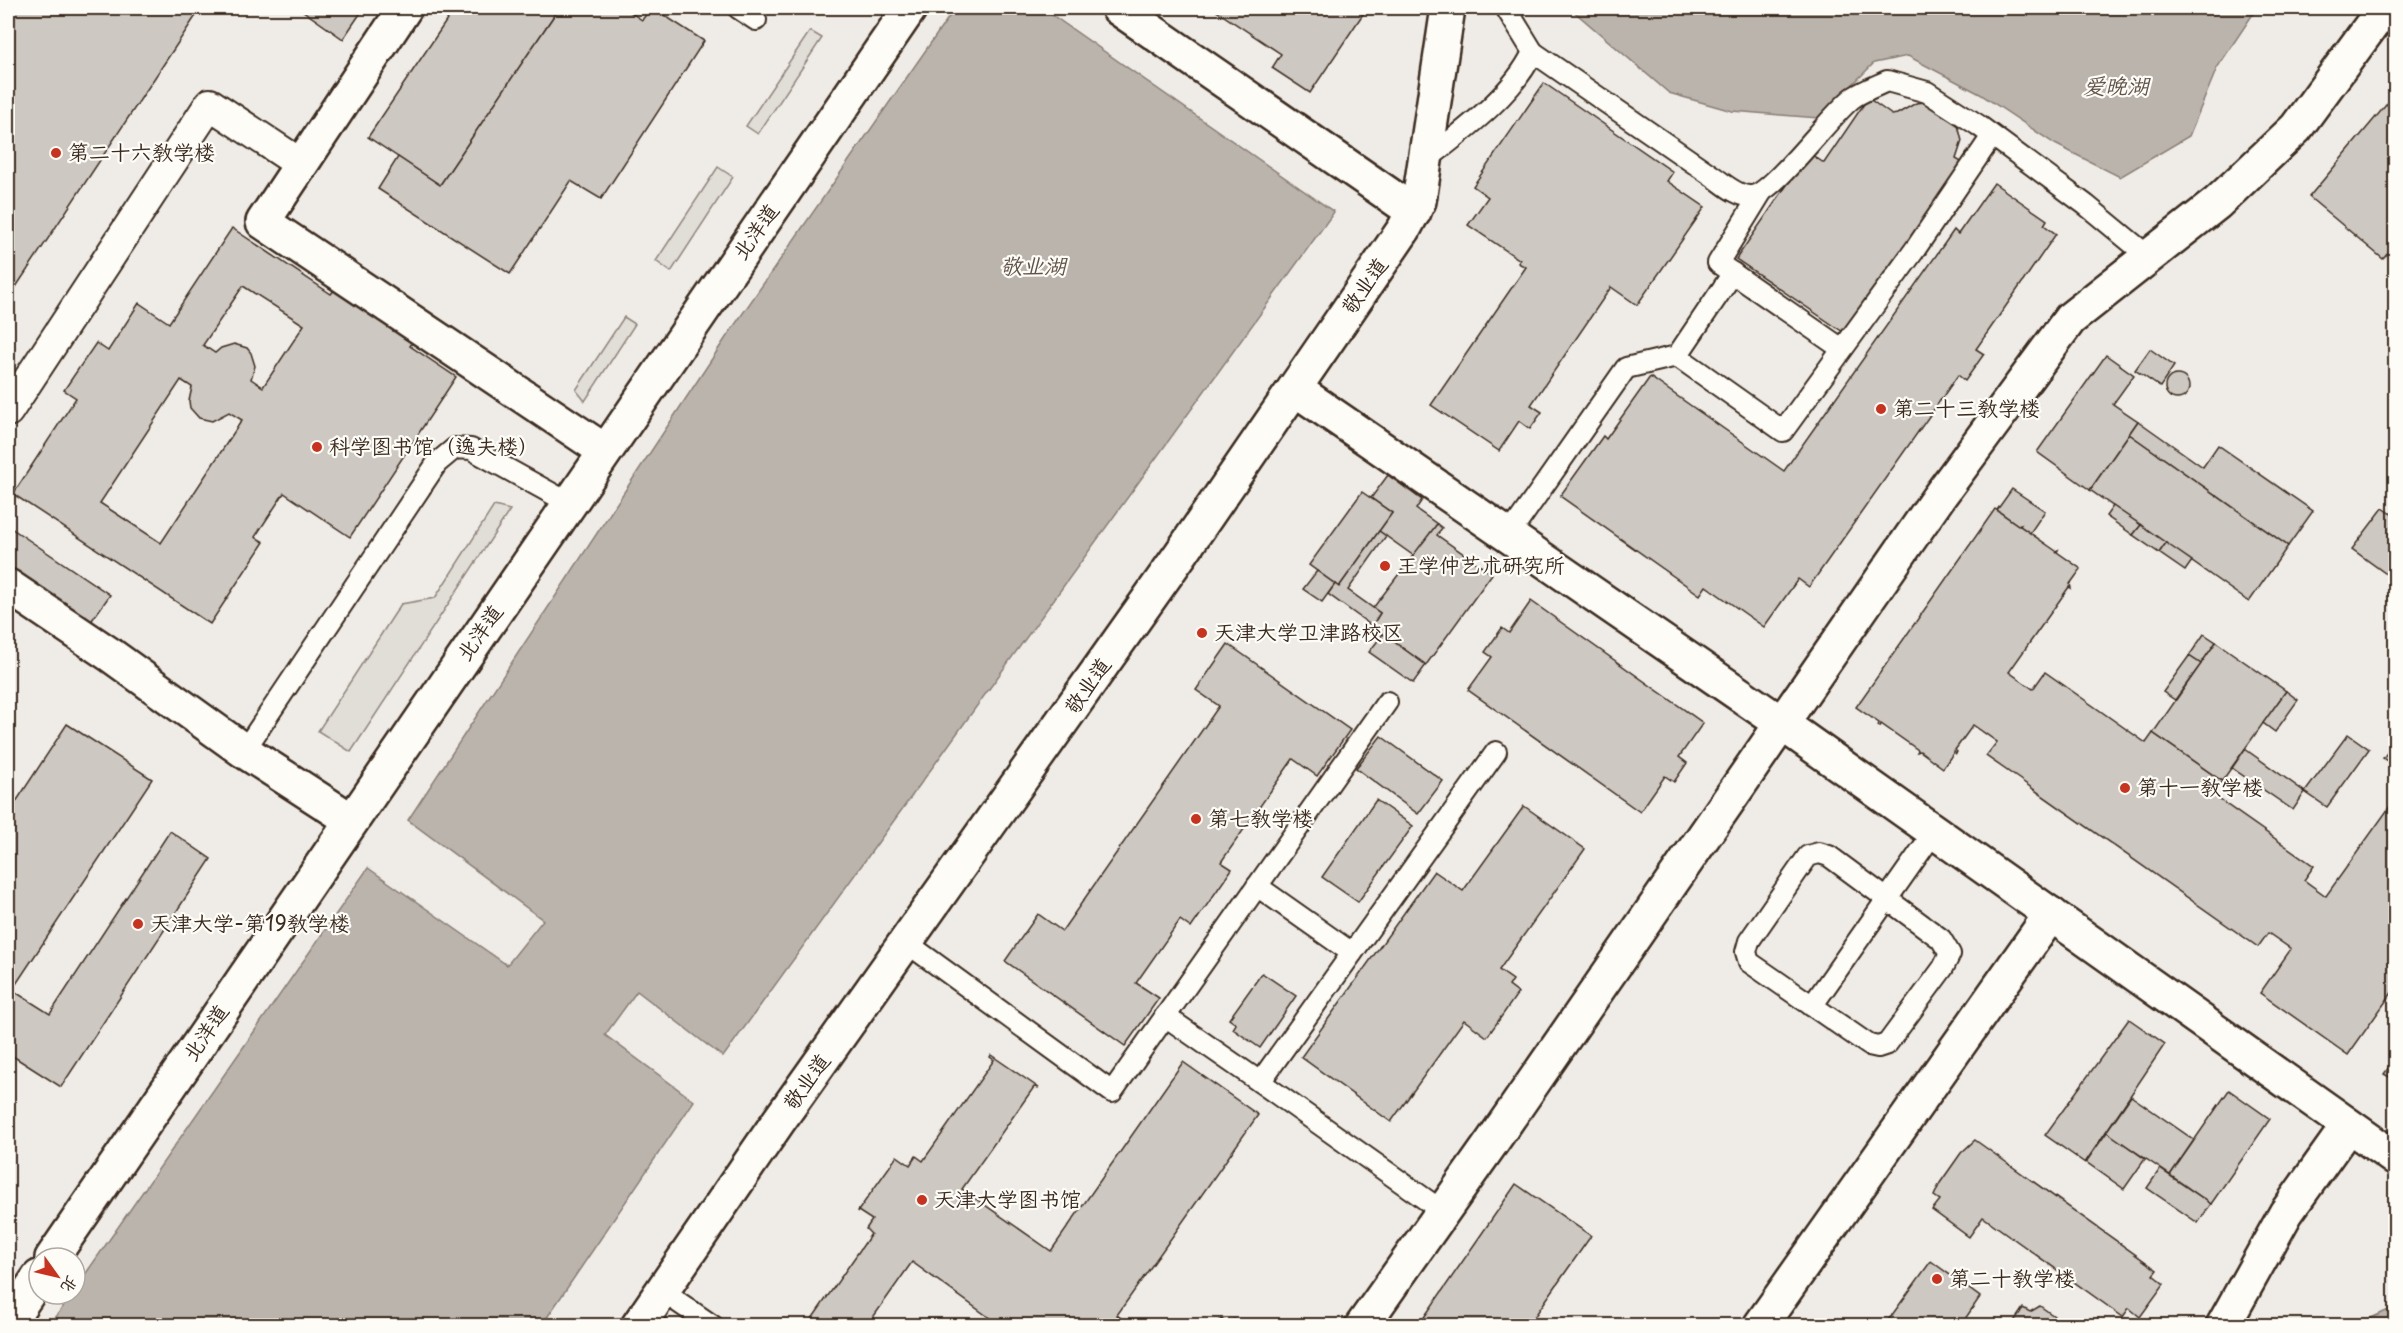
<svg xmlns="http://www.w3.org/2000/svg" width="2403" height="1333" viewBox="0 0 2403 1333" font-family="'Playpen Sans','LXGW WenKai TC',sans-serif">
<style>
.built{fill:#efece7;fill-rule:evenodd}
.green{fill:#e1ded7;stroke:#8e847a;stroke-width:1.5}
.water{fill:#bbb4ad;stroke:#887d74;stroke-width:1.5}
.building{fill:#cdc8c2;stroke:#3b2a1e;stroke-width:1.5;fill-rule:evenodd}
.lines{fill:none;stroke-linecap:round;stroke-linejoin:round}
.service-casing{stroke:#3b2a1e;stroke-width:24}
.pedestrian-casing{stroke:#3b2a1e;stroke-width:34}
.minor-casing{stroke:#3b2a1e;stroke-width:38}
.tertiary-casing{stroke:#3b2a1e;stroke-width:38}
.service{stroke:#fdfcf7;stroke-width:20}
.pedestrian{stroke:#fdfcf7;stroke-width:30}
.minor{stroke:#fdfcf7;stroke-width:33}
.tertiary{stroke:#fdfcf7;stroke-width:33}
.poi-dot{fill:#c8321e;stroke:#fdfcf7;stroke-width:2}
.labels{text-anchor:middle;stroke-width:4.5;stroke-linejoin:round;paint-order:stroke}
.poi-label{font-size:21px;fill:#3b2a1e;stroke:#fdfcf7;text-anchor:start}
.street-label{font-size:21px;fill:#3b2a1e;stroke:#fdfcf7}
.water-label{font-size:22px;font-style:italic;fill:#615349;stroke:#fdfcf7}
</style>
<rect width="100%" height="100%" fill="#fdfcf7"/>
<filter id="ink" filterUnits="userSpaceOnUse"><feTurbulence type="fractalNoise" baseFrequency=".0167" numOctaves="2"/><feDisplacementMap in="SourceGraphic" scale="12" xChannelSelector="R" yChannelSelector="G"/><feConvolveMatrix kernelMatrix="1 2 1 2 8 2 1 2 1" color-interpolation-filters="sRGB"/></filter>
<g filter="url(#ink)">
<path class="built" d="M 8,8 L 2395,8 L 2395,1325 L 8,1325 ZM 39,1258 L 75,1258 L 75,1294 L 39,1294 Z"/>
<g class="green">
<path d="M 810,31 L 822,38 L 758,134 L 746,126 Z"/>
<path d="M 718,167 L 733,177 L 671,272 L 656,261 Z"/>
<path d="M 624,317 L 635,324 L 585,401 L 576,390 Z"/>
<path d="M 494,506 L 510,510 L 351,752 L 318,731 L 401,604 L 435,598 Z"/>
</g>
<g class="water">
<path d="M 955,8 L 1042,8 L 1334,212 L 723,1057 L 637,991 L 605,1035 L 694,1101 L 542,1325 L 50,1325 L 72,1294 L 75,1294 L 75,1289 L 368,868 L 507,965 L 543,920 L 408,820 L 725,339 Z"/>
<path d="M 1570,8 L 2257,8 L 2217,68 L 2189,136 L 2120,177 L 2055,144 L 1980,94 L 1908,56 L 1874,63 L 1819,118 L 1732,111 L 1669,93 Z"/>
<path d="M 2395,1307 L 2395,1325 L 2356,1325 Z"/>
</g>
<g class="building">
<path d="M 8,8 L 201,8 L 8,299 Z"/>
<path d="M 299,8 L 364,8 L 343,39 Z"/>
<path d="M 455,8 L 559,8 L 440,185 L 368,137 Z"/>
<path d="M 559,8 L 624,8 L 642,20 L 651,8 L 653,8 L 704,41 L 601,199 L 571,181 L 510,274 L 378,189 L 398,157 L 440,185 Z"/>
<path d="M 1212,8 L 1367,8 L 1310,93 L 1272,68 L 1281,54 Z"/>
<path d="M 1544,83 L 1673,172 L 1667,181 L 1705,207 L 1637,305 L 1611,287 L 1531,405 L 1542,412 L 1530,429 L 1519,421 L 1499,451 L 1431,405 L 1526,267 L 1518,263 L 1520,260 L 1468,225 L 1488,197 L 1473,186 Z"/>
<path d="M 2396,93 L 2396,244 L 2383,259 L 2309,197 Z"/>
<path d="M 1868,98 L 1892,115 L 1897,114 L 1916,103 L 1925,102 L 1957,121 L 1962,141 L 1956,159 L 1963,163 L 1846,334 L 1736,259 L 1809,153 L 1824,163 Z"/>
<path d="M 1994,183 L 2047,220 L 2044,225 L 2056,234 L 1976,349 L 1984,354 L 1965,381 L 1958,375 L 1809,587 L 1798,579 L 1764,627 L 1706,586 L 1700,595 L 1560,496 L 1603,436 L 1606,439 L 1650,377 L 1784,471 L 1954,230 L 1958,234 Z"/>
<path d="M 232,228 L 331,294 L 335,289 L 413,341 L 410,346 L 456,377 L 350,537 L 284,493 L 255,537 L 264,542 L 210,624 L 13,494 L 76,398 L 64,390 L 96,343 L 108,351 L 139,303 L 169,323 ZM 243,286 L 304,325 L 263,387 L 251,379 L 255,366 L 251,353 L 247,348 L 234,344 L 221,348 L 215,353 L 203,345 ZM 181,380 L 192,387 L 189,401 L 190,408 L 199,418 L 212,421 L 229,412 L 242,420 L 161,543 L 100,503 Z"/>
<path d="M 2150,349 L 2174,366 L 2160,387 L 2135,370 Z"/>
<path d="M 2106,355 L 2134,375 L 2113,404 L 2138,421 L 2090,490 L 2037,452 Z"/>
<circle cx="2177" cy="387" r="12"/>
<path d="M 2138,421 L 2203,467 L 2218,445 L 2313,511 L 2288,546 L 2129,434 Z"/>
<path d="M 2129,434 L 2288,546 L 2249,602 L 2090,490 Z"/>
<path d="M 1388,475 L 1422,500 L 1416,509 L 1437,524 L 1414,556 L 1379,531 L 1392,513 L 1371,498 Z"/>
<path d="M 2012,489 L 2045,511 L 2030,533 L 2020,526 L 2021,524 L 2018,525 L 1997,510 Z"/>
<path d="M 1362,492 L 1392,513 L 1339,587 L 1309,565 Z"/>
<path d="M 2113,506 L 2141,525 L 2133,535 L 2106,516 Z"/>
<path d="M 2383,508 L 2396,517 L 2396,581 L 2352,549 Z"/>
<path d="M 1995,509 L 2018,525 L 2021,524 L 2020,526 L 2056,551 L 2058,550 L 2057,552 L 2081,569 L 2070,584 L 2071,588 L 2069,587 L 2009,672 L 2033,689 L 2045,672 L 2146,743 L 2153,733 L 2222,781 L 2213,795 L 2314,866 L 2304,880 L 2326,896 L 2396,798 L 2396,987 L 2348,1055 L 2260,993 L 2291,949 L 2268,933 L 2258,947 L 2019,779 L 1986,756 L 1997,742 L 1973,725 L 1955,750 L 1957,752 L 1956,754 L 1954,752 L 1943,768 L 1920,751 L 1917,752 L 1918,750 L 1881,724 L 1880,727 L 1878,726 L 1879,723 L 1856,707 Z"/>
<path d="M 1437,524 L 1442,528 L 1437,535 L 1492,574 L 1426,665 L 1372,626 L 1380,613 L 1373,608 Z"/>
<path d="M 2141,525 L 2166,543 L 2159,553 L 2133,535 Z"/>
<path d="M 8,526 L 110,595 L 90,623 L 8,567 Z"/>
<path d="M 1379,531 L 1386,536 L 1348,590 L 1380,613 L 1372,626 L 1328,594 L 1335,584 L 1339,587 Z"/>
<path d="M 2166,543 L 2192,561 L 2185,571 L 2159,553 Z"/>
<path d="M 1317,571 L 1335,584 L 1322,602 L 1303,589 Z"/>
<path d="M 1531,601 L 1703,723 L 1679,757 L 1687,763 L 1674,782 L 1665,776 L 1640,812 L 1468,690 L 1492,657 L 1485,652 L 1502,628 L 1509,633 Z"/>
<path d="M 1383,634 L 1426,665 L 1413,683 L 1369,652 Z"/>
<path d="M 2204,634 L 2216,642 L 2201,664 L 2189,656 Z"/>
<path d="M 2216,642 L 2286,691 L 2222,781 L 2153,733 Z"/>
<path d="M 1228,644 L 1350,730 L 1317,776 L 1293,759 L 1221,862 L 1232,869 L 1191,928 L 1180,920 L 1136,983 L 1159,998 L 1125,1046 L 1005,961 L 1038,914 L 1062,931 L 1219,706 L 1196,690 Z"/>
<path d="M 2189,656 L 2201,664 L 2175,700 L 2163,692 Z"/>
<path d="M 2286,691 L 2298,700 L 2275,732 L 2263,723 Z"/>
<path d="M 67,724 L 152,779 L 12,990 L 50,1014 L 170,831 L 211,859 L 61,1087 L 8,1053 L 8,814 Z"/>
<path d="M 2348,734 L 2369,749 L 2327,807 L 2305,792 Z"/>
<path d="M 1381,736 L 1443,781 L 1418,814 L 1356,768 Z"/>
<path d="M 2396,741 L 2396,756 L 2390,763 L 2383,758 Z"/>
<path d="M 2245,749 L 2305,792 L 2293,810 L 2232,768 Z"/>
<path d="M 1376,800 L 1413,826 L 1358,902 L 1322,877 Z"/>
<path d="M 1524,806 L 1585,849 L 1499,970 L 1513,980 L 1509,986 L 1518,993 L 1487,1037 L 1464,1020 L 1391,1122 L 1301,1057 L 1434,871 L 1463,891 Z"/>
<path d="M 1262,973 L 1296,996 L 1260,1048 L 1233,1029 L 1236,1024 L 1229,1019 Z"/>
<path d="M 2129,1019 L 2165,1044 L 2085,1163 L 2045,1135 Z"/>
<path d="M 991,1055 L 1039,1088 L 1034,1087 L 962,1189 L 1051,1251 L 1183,1062 L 1258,1115 L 1117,1315 L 1132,1326 L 1001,1326 L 912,1262 L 867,1326 L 807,1326 L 871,1234 L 866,1229 L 872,1220 L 858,1211 L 897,1156 L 910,1165 L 916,1156 L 923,1161 L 994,1060 L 990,1057 Z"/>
<path d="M 2396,1057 L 2396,1081 L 2384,1074 Z"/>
<path d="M 2229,1090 L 2270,1119 L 2211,1204 L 2170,1175 Z"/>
<path d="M 2131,1096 L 2194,1140 L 2170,1175 L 2106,1132 Z"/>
<path d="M 2107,1132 L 2145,1159 L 2124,1189 L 2086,1162 Z"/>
<path d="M 1975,1140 L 2157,1270 L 2153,1275 L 2164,1284 L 2140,1317 L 2129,1308 L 2123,1317 L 1983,1217 L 1969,1237 L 1932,1210 L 1940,1200 L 1934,1196 L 1940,1183 L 1961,1153 Z"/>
<path d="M 2160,1169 L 2211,1204 L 2198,1223 L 2147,1188 Z"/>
<path d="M 1516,1184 L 1591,1236 L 1567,1270 L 1528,1326 L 1418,1326 Z"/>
<path d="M 1931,1261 L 1980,1297 L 1965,1319 L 1974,1326 L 1884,1326 Z"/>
<path d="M 2040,1306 L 2068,1326 L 2011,1326 L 2023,1308 L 2030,1312 Z"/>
<path d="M 1221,1319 L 1226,1322 L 1234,1319 L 1244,1326 L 1216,1326 Z"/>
</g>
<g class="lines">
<defs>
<g id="service">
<path d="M 738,8 L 756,20"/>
<path d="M 1533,52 L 1714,177 C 1724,184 1738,197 1751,196 C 1773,195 1831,113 1854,97 C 1863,91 1876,86 1887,81 L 1927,92 L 1978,125 L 2086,205 L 2149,257"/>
<path d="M 1426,160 C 1462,132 1514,94 1533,52 L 1506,8"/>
<path d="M 1761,193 L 1718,263 L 1842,349"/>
<path d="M 1677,356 L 1783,431 L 1916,248 L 1992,136"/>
<path d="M 1509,535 L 1626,368 L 1677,356 L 1733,273"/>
<path d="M 244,751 L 437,463 L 455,448 L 471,449 L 569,503"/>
<path d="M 1819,853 L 1829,856 L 1941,939 L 1950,954 L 1943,968 L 1887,1044 L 1878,1047 L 1869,1045 L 1749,962 L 1746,952 L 1749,941 L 1808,856 Z"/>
<path d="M 1257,886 L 1352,953"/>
<path d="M 907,943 L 1112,1092 L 1387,702"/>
<path d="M 1812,1006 L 1934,832"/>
<path d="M 1165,1016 L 1260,1082"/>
<path d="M 1442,1211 L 1260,1082 L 1496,752"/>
<path d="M 662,1291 L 713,1326"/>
</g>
<path id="pedestrian" d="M 8,411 L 210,104 L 302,165"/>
<g id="minor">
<path d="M 405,8 L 263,222 L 605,451"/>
<path d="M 1118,8 L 1414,212"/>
<path d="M 1295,389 L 1781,723 L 2396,1159"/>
<path d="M 8,586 L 112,656 L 244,751 L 351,820"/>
<path d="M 1362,1326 L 1492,1142 L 1938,498 L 2070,319 L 2217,203 L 2296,128 L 2379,15 L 2382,8"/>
<path d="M 1760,1326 L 2051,914"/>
<path d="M 2223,1326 L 2286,1213 L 2348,1126"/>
</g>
<g id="tertiary">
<path d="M 52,1258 L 910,8"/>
<path d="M 8,1323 L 39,1277"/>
<path d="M 638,1326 L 778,1122 L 1180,555 L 1404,229 L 1419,201 L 1448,8"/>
</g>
</defs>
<use href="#service" class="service-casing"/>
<use href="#pedestrian" class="pedestrian-casing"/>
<use href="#minor" class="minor-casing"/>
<use href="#tertiary" class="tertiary-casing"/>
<use href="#service" class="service"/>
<use href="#pedestrian" class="pedestrian"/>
<use href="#minor" class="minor"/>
<use href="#tertiary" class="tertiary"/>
</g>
</g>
<g class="poi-dot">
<circle cx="56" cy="153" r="6"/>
<circle cx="1881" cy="409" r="6"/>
<circle cx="317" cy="447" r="6"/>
<circle cx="1385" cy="566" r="6"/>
<circle cx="1202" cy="633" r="6"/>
<circle cx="2125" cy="788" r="6"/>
<circle cx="1196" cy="819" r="6"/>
<circle cx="138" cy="924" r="6"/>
<circle cx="922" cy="1200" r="6"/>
<circle cx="1937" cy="1279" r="6"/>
</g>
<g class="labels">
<g class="poi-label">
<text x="68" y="160">第二十六教学楼</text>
<text x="1893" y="416">第二十三教学楼</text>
<text x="329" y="454">科学图书馆（逸夫楼）</text>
<text x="1397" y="573">王学仲艺术研究所</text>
<text x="1214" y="640">天津大学卫津路校区</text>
<text x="2137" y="795">第十一教学楼</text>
<text x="1208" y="826">第七教学楼</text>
<text x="150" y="931">天津大学-第19教学楼</text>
<text x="934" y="1207">天津大学图书馆</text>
<text x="1949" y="1286">第二十教学楼</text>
</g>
<g class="street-label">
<text transform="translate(756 232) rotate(-55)" y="7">北洋道</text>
<text transform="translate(1365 286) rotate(-55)" y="7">敬业道</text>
<text transform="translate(480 633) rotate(-55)" y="7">北洋道</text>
<text transform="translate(1088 686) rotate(-55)" y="7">敬业道</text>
<text transform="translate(206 1033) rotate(-56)" y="7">北洋道</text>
<text transform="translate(807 1082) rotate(-54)" y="7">敬业道</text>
</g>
<g class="water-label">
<text x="2116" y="94">爱晚湖</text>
<text x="1033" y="274">敬业湖</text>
</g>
</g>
<rect width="2403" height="1333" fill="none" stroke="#fdfcf7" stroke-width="30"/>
<rect x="15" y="15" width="2373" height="1303" fill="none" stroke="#3b2a1e" stroke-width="2" filter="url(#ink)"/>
<g transform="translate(57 1276) rotate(124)"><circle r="28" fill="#fdfcf7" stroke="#afa8a0" stroke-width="1.5"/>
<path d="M0-4.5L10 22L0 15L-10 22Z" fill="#c8321e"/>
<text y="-9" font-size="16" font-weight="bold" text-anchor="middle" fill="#3b2a1e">北</text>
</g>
</svg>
